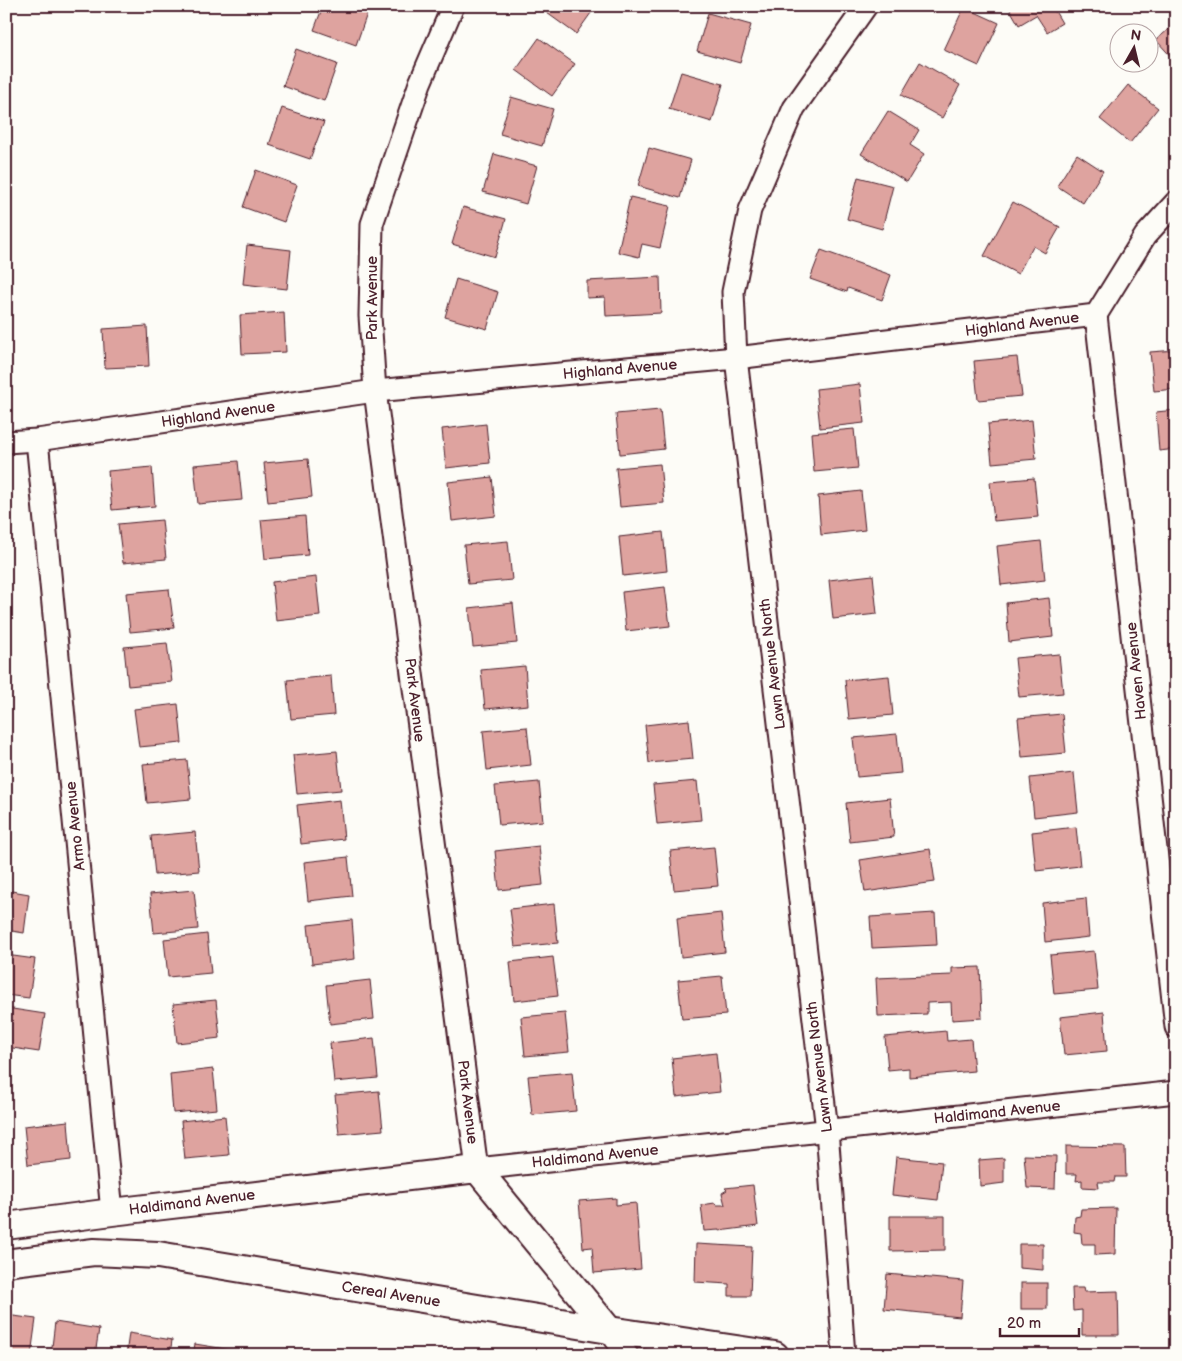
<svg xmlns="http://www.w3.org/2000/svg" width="1182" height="1361" viewBox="0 0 1182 1361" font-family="'Balsamiq Sans',sans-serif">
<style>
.building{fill:#dea39f;stroke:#4a1f2b}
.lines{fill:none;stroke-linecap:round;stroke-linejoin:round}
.minor-casing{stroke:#4a1f2b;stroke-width:25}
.tertiary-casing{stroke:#4a1f2b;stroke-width:30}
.minor{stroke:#fdfcf7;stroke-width:21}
.tertiary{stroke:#fdfcf7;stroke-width:26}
.labels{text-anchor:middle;stroke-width:4;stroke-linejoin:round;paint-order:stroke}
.street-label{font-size:15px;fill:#4a1f2b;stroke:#fdfcf7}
</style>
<rect width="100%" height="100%" fill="#fdfcf7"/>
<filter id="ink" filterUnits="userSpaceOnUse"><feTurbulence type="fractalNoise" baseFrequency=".02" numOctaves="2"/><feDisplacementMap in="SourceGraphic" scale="10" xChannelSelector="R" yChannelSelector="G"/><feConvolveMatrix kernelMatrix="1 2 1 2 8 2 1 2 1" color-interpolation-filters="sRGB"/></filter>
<g filter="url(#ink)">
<g class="building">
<path d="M 323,6 L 364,6 L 369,8 L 356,45 L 314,30 Z"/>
<path d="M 541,6 L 596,6 L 576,34 L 540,8 Z"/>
<path d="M 1008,6 L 1052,6 L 1062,23 L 1047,32 L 1036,15 L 1019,25 Z"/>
<path d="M 964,7 L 999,23 L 979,66 L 944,50 Z"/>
<path d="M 708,13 L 751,25 L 740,63 L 697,51 Z"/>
<path d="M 1176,23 L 1176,62 L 1156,40 Z"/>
<path d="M 539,38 L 575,64 L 552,96 L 516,70 Z"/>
<path d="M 296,49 L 337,64 L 324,101 L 283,86 Z"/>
<path d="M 920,62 L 960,85 L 942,118 L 901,95 Z"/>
<path d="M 681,72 L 723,84 L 712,122 L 669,109 Z"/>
<path d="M 1128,85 L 1158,108 L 1130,143 L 1100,119 Z"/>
<path d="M 511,97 L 553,109 L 542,146 L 500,134 Z"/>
<path d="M 282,108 L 324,122 L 310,159 L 269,145 Z"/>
<path d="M 888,111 L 919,130 L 910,145 L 924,154 L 907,182 L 861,154 Z"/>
<path d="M 649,148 L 691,160 L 680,198 L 638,186 Z"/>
<path d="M 494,154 L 537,166 L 526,204 L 483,192 Z"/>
<path d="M 1077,154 L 1103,171 L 1083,203 L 1057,186 Z"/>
<path d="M 256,170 L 297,185 L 284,222 L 243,207 Z"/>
<path d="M 858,177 L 893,186 L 882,229 L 847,219 Z"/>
<path d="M 630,197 L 670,206 L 660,248 L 642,244 L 639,257 L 618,252 Z"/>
<path d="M 1013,202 L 1060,227 L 1045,253 L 1033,246 L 1018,274 L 984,256 Z"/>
<path d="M 463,207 L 506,219 L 495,257 L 452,244 Z"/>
<path d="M 247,245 L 291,250 L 287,289 L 243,284 Z"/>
<path d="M 821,250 L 891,275 L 882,300 L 848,288 L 847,292 L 810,279 Z"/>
<path d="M 660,277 L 661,313 L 606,316 L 605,297 L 587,298 L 587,281 Z"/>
<path d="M 456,279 L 498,292 L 487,329 L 445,317 Z"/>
<path d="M 284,312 L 286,352 L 242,354 L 240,315 Z"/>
<path d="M 147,326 L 149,366 L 105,368 L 103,329 Z"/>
<path d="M 1176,350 L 1176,389 L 1154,391 L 1150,352 Z"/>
<path d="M 1017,357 L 1022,396 L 978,400 L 974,361 Z"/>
<path d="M 860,384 L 864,423 L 820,428 L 816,389 Z"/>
<path d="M 660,410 L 664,449 L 620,454 L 616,414 Z"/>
<path d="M 1176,410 L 1176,449 L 1159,451 L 1156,412 Z"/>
<path d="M 1032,420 L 1036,459 L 992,463 L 988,424 Z"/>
<path d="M 486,424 L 490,463 L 446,468 L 442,429 Z"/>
<path d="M 854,429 L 858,468 L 814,472 L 811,433 Z"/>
<path d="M 308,459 L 312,497 L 268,502 L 264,463 Z"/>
<path d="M 238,461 L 242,500 L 198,504 L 194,465 Z"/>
<path d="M 660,464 L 664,503 L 620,507 L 616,468 Z"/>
<path d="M 1172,466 L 1176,466 L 1175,505 Z"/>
<path d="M 152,467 L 155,506 L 112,510 L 108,471 Z"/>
<path d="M 492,477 L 496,516 L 452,521 L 448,482 Z"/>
<path d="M 1034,478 L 1038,517 L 994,521 L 990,482 Z"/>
<path d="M 861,491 L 865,530 L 821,535 L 818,496 Z"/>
<path d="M 305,516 L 308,555 L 265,559 L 261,520 Z"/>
<path d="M 162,520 L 166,559 L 123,563 L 118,524 Z"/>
<path d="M 1170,528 L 1176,528 L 1176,567 L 1174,567 Z"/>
<path d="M 663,532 L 667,571 L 623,576 L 619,537 Z"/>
<path d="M 508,541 L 512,580 L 468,584 L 464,545 Z"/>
<path d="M 1041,541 L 1045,580 L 1001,585 L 997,546 Z"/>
<path d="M 873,575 L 877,614 L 833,619 L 829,580 Z"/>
<path d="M 316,577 L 320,616 L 276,621 L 272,582 Z"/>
<path d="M 665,587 L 670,626 L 626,631 L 622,592 Z"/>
<path d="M 169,589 L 174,628 L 130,632 L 126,593 Z"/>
<path d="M 1049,598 L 1053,637 L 1009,642 L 1006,603 Z"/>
<path d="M 513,603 L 517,643 L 473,647 L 469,608 Z"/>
<path d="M 167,643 L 172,682 L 128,686 L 124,647 Z"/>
<path d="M 1059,654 L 1063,693 L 1019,697 L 1015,658 Z"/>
<path d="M 525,666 L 528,705 L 485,709 L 481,670 Z"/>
<path d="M 331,676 L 334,715 L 291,719 L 287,680 Z"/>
<path d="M 889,676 L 893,715 L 849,719 L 845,680 Z"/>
<path d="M 178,704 L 182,743 L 139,747 L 134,709 Z"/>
<path d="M 1062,714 L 1066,753 L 1022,757 L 1018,718 Z"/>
<path d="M 689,720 L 693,759 L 649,763 L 645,725 Z"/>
<path d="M 527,727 L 531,765 L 487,770 L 483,731 Z"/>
<path d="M 897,734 L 901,773 L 857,777 L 853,738 Z"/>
<path d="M 337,751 L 341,790 L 297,794 L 293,755 Z"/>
<path d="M 187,760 L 191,799 L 147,803 L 143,764 Z"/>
<path d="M 1074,773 L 1078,812 L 1034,817 L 1030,778 Z"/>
<path d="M 697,781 L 701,820 L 657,824 L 653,785 Z"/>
<path d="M 539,782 L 543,821 L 499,825 L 495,786 Z"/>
<path d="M 890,798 L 894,837 L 850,842 L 846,803 Z"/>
<path d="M 340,800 L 344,839 L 301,844 L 297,805 Z"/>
<path d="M 1076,827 L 1080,866 L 1036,871 L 1032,832 Z"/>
<path d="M 195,832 L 199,871 L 155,875 L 151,836 Z"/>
<path d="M 539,846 L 543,885 L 499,890 L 495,851 Z"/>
<path d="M 714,847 L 718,886 L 674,890 L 670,851 Z"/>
<path d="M 930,849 L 935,882 L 865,892 L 860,860 Z"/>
<path d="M 348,857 L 352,896 L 308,901 L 304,862 Z"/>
<path d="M 6,890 L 29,894 L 24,933 L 6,930 Z"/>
<path d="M 194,890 L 198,929 L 154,933 L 150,894 Z"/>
<path d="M 1086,898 L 1089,937 L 1045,942 L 1042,903 Z"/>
<path d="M 554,904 L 558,943 L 515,947 L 510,909 Z"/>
<path d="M 721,913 L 725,952 L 681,957 L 677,918 Z"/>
<path d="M 935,913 L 937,945 L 872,948 L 870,917 Z"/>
<path d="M 352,920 L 355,959 L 312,964 L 308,925 Z"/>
<path d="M 207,934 L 211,973 L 168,977 L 164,939 Z"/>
<path d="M 1094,951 L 1098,990 L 1054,994 L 1050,955 Z"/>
<path d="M 6,955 L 35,959 L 29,998 L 6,995 Z"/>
<path d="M 553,957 L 558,996 L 514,1001 L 510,962 Z"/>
<path d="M 980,967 L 982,1018 L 952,1020 L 951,1002 L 927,1003 L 927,1014 L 878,1016 L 876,978 L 952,975 L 952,968 Z"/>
<path d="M 722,976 L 726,1015 L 682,1019 L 678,980 Z"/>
<path d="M 370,980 L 374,1019 L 330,1024 L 326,985 Z"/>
<path d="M 216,1000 L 220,1038 L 177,1043 L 173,1004 Z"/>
<path d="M 6,1008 L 45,1014 L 39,1052 L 6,1047 Z"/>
<path d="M 1104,1012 L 1107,1051 L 1064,1055 L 1060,1017 Z"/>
<path d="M 565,1013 L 569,1052 L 525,1056 L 521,1017 Z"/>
<path d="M 946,1031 L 947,1041 L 971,1039 L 974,1071 L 909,1077 L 909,1068 L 888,1070 L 885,1037 Z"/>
<path d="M 374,1038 L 378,1078 L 334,1082 L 330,1043 Z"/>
<path d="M 716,1053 L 720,1092 L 676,1097 L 672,1058 Z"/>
<path d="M 213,1069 L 217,1109 L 173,1113 L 170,1074 Z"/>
<path d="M 572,1072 L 576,1111 L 532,1115 L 528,1076 Z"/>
<path d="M 379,1091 L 383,1130 L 339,1134 L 335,1095 Z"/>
<path d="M 225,1116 L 229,1155 L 185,1159 L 181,1121 Z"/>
<path d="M 68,1121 L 71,1160 L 28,1165 L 24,1126 Z"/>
<path d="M 1066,1146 L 1125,1147 L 1126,1177 L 1115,1177 L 1114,1182 L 1098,1182 L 1099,1188 L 1082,1187 L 1082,1180 L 1076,1181 L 1077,1174 L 1066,1174 Z"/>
<path d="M 1024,1155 L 1056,1156 L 1055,1189 L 1027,1188 Z"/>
<path d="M 896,1157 L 942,1162 L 938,1200 L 892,1195 Z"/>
<path d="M 1004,1158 L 1004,1183 L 980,1186 L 979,1160 Z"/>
<path d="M 753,1185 L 758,1226 L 719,1231 L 719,1230 L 704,1231 L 701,1205 L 715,1203 L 717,1205 L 725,1205 L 722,1193 L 727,1190 L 725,1188 Z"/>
<path d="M 616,1198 L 616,1205 L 636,1203 L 641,1269 L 594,1273 L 592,1247 L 583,1248 L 579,1201 Z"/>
<path d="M 1116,1208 L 1115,1254 L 1095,1255 L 1095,1244 L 1082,1244 L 1081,1233 L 1074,1232 L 1075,1217 L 1080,1216 L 1081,1209 Z"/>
<path d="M 890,1216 L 945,1216 L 945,1250 L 890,1251 Z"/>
<path d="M 696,1244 L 752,1247 L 750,1296 L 729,1296 L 729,1284 L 695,1282 Z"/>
<path d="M 1019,1244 L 1043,1244 L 1043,1270 L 1019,1268 Z"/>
<path d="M 887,1274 L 963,1281 L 960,1317 L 884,1309 Z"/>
<rect x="1021" y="1283" width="26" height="26"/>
<path d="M 1072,1288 L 1083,1288 L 1084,1292 L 1118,1291 L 1119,1335 L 1082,1335 L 1082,1310 L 1073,1311 Z"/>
<path d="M 6,1315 L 36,1319 L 31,1355 L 6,1354 Z"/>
<path d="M 55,1322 L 99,1329 L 95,1355 L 51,1355 Z"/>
<path d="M 129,1333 L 172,1340 L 170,1355 L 126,1355 Z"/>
<path d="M 195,1344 L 238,1351 L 238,1355 L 193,1355 Z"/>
</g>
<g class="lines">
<defs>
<g id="minor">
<path d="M 453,6 L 420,83 L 372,224 L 370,316 L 375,391 L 477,1169 L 1176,1092"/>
<path d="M 1096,315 L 1176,1027"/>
<path d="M 37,440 L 112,1212"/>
<path d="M 6,442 L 37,440 L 375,391 L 736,358 L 1096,315 L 1145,236 L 1176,202"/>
<path d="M 609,1330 L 627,1355"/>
<path d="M 844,1355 L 827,1130 L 736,358 L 733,292 L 750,210 L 794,108 L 866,6"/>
</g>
<g id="tertiary">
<path d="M 6,1226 L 112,1212 L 477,1169 L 609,1330"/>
<path d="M 6,1264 L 13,1262 L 94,1252 L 158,1255 L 609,1330 L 775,1355"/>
</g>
</defs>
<use href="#minor" class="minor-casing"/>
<use href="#tertiary" class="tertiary-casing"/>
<use href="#minor" class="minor"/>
<use href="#tertiary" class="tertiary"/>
</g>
</g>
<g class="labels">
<g class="street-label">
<text transform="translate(372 298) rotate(-90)" y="5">Park Avenue</text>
<text transform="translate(1022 324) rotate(-7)" y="5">Highland Avenue</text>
<text transform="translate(620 369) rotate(-5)" y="5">Highland Avenue</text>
<text transform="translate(218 414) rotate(-8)" y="5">Highland Avenue</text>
<text transform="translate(772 664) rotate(-97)" y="5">Lawn Avenue North</text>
<text transform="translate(1136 671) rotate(-96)" y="5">Haven Avenue</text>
<text transform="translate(415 700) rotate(83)" y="5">Park Avenue</text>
<text transform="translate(75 826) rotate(-96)" y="5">Armo Avenue</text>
<text transform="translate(819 1067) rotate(-97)" y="5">Lawn Avenue North</text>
<text transform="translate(468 1102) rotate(83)" y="5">Park Avenue</text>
<text transform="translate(997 1112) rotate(-6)" y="5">Haldimand Avenue</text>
<text transform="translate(595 1156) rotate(-6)" y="5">Haldimand Avenue</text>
<text transform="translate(192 1202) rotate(-7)" y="5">Haldimand Avenue</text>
<text transform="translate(391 1294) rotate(9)" y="5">Cereal Avenue</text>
</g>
</g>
<rect width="1182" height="1361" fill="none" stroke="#fdfcf7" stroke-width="25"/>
<rect x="12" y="12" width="1157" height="1336" fill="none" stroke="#4a1f2b" stroke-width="2" filter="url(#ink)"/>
<g transform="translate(1134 48) rotate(8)"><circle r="24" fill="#fdfcf7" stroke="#b5a4a5"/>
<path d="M0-4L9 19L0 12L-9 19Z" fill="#4a1f2b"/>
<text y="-8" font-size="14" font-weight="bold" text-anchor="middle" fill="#4a1f2b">N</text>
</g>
<path d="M1000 1328v8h79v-8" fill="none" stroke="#4a1f2b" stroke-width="2.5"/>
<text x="1007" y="1328" font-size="15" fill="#4a1f2b" stroke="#fdfcf7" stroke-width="4" paint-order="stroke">20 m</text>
</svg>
